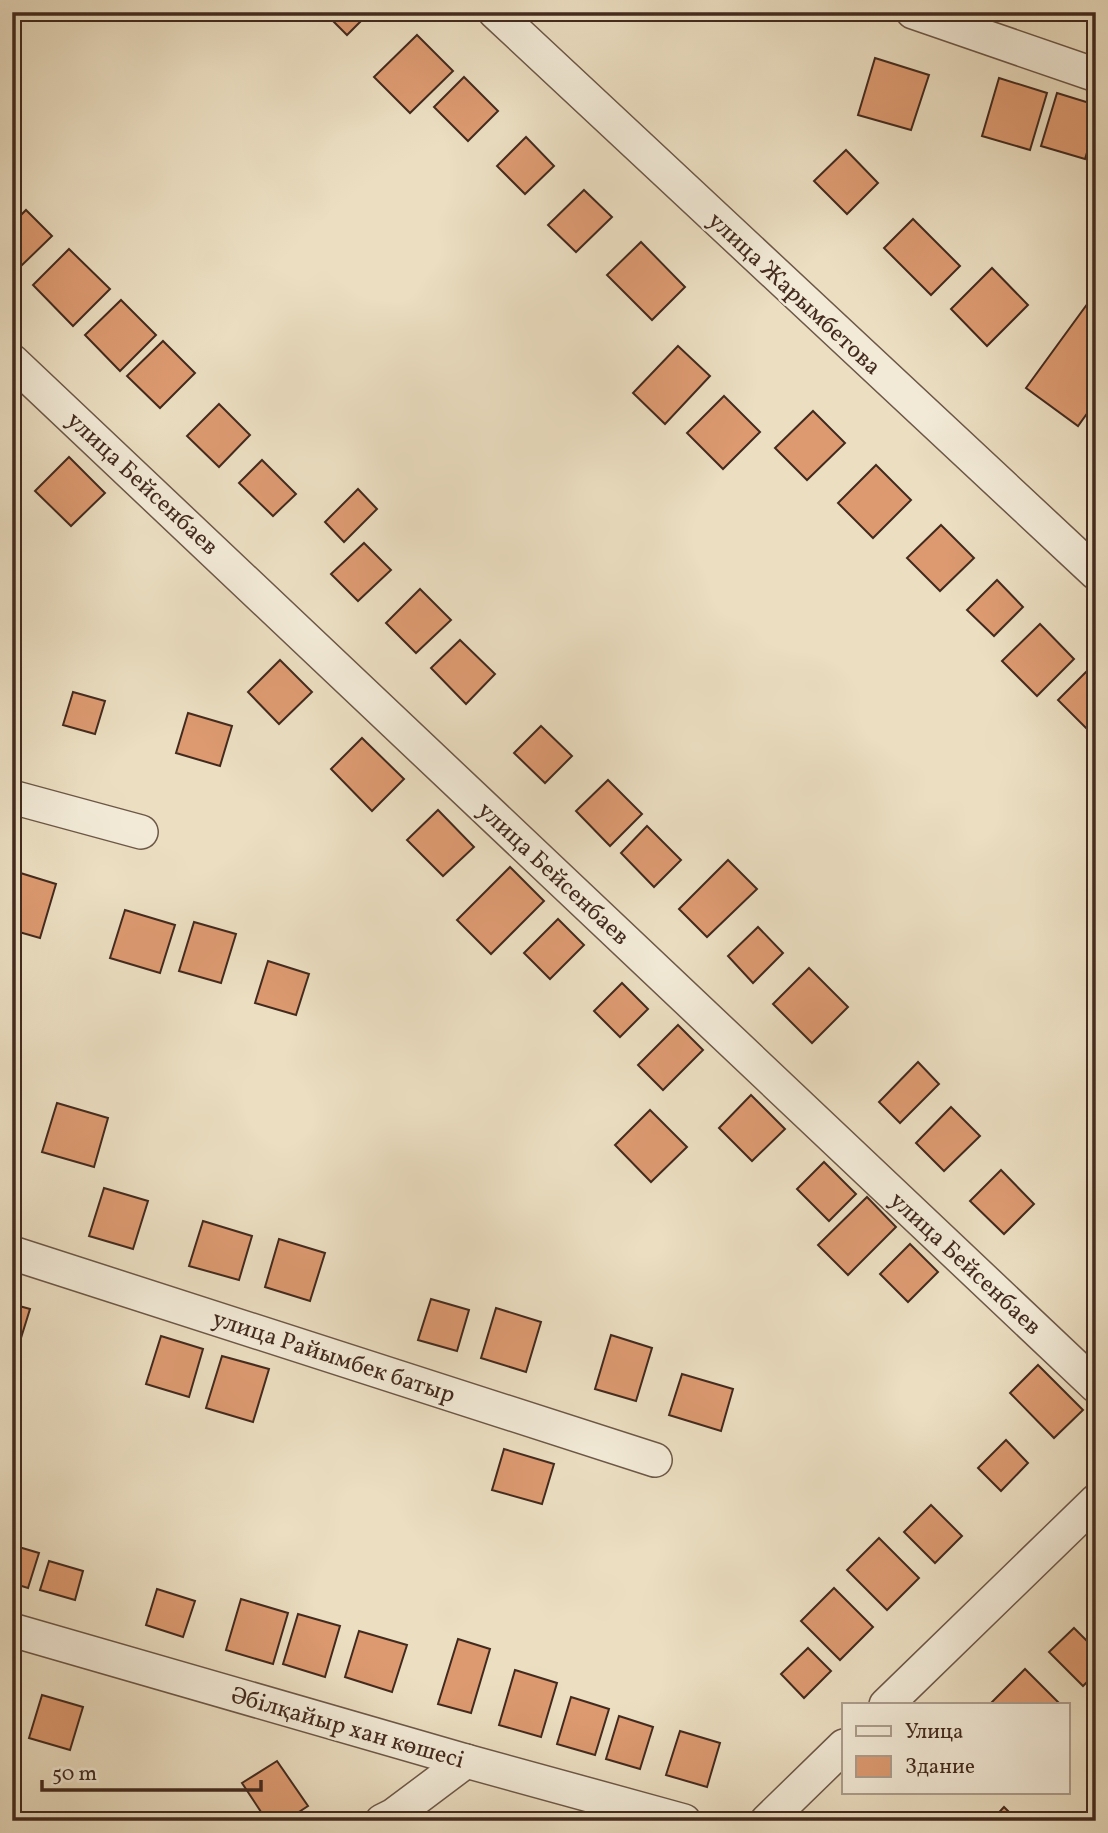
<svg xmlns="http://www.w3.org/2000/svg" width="1108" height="1833" viewBox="0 0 1108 1833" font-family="Vollkorn,serif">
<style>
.building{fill:#dd9a71;stroke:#432a1e;stroke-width:2}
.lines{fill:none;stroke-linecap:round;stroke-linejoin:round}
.minor-casing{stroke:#6d5747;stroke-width:36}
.minor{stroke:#f2ead7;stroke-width:33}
.labels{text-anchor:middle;stroke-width:5;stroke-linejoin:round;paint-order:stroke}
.street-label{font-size:24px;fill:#432a1e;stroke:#f2ead7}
</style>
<rect width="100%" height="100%" fill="#ebdec1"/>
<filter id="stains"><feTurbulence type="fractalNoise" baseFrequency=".00286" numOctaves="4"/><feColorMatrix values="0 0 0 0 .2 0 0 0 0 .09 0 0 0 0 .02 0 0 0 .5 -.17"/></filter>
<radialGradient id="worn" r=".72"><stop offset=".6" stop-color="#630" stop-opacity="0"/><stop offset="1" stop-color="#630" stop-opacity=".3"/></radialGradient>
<g class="building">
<path d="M 324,12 L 370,12 L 347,35 Z"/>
<path d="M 417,35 L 453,71 L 410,113 L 374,77 Z"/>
<path d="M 875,58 L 929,75 L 911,130 L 858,115 Z"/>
<path d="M 464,77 L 498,111 L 468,141 L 434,107 Z"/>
<path d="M 999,78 L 1047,93 L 1030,150 L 982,136 Z"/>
<path d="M 1057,93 L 1096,105 L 1096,123 L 1085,159 L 1041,146 Z"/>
<path d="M 526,137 L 554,166 L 525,194 L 497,166 Z"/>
<path d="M 846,150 L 878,183 L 847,214 L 814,181 Z"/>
<path d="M 584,190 L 612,217 L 576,252 L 548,225 Z"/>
<path d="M 26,210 L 52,236 L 19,268 L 12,262 L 12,224 Z"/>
<path d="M 913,219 L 960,266 L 931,295 L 884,248 Z"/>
<path d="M 641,242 L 685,287 L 652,320 L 607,275 Z"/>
<path d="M 69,249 L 110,289 L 73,326 L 33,285 Z"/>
<path d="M 992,268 L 1028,305 L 987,346 L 951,309 Z"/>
<path d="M 1096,292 L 1096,401 L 1078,426 L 1026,388 Z"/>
<path d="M 121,300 L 156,335 L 120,371 L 85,335 Z"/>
<path d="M 163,341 L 195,373 L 160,408 L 127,376 Z"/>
<path d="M 678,346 L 710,376 L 665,424 L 633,393 Z"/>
<path d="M 724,396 L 760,432 L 723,469 L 687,433 Z"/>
<path d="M 219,404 L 250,435 L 219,467 L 187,436 Z"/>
<path d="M 813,411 L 845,443 L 807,480 L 775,448 Z"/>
<path d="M 69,457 L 105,493 L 71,526 L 35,491 Z"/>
<path d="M 262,460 L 296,494 L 273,516 L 239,483 Z"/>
<path d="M 876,465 L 911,500 L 873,538 L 838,503 Z"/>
<path d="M 358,489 L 377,509 L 344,542 L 325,522 Z"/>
<path d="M 941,525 L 974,558 L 940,591 L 907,558 Z"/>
<path d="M 364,543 L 391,570 L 358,601 L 331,574 Z"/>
<path d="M 997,580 L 1023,607 L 994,636 L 967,610 Z"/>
<path d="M 420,589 L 451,620 L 416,653 L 386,623 Z"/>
<path d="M 1040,624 L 1074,659 L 1037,696 L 1002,661 Z"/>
<path d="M 460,640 L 495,674 L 466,704 L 431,668 Z"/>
<path d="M 280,660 L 312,692 L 279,724 L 248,692 Z"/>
<path d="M 1091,667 L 1096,672 L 1096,731 L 1092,734 L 1058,700 Z"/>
<path d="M 73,692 L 105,701 L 95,734 L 63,725 Z"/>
<path d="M 188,713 L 232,726 L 220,766 L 176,753 Z"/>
<path d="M 541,726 L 572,756 L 545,783 L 514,753 Z"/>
<path d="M 362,738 L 404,779 L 372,811 L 331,769 Z"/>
<path d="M 608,780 L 642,814 L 610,846 L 576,811 Z"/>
<path d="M 438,810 L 474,847 L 443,876 L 407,840 Z"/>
<path d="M 647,826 L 681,860 L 654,887 L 621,853 Z"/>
<path d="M 728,860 L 757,889 L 707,937 L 679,909 Z"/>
<path d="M 510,867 L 544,901 L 491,954 L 457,920 Z"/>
<path d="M 14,871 L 56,884 L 40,938 L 12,930 L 12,878 Z"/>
<path d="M 125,910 L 175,925 L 160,973 L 110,958 Z"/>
<path d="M 558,919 L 584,945 L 550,979 L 524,953 Z"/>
<path d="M 194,922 L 236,934 L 221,983 L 179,971 Z"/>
<path d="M 758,927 L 783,953 L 753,983 L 728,956 Z"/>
<path d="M 268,961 L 309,974 L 296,1015 L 255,1003 Z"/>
<path d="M 809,968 L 848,1007 L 812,1043 L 773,1004 Z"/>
<path d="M 622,983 L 648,1009 L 620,1037 L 594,1011 Z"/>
<path d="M 678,1025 L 703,1050 L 663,1090 L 638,1065 Z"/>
<path d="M 918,1062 L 939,1084 L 900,1123 L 879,1102 Z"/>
<path d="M 751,1095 L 785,1129 L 752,1161 L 719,1128 Z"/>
<path d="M 57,1103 L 108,1118 L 94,1167 L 42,1152 Z"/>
<path d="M 951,1107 L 980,1136 L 944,1171 L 916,1143 Z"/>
<path d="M 650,1110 L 687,1147 L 651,1182 L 615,1145 Z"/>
<path d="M 824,1162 L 856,1194 L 829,1221 L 797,1189 Z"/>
<path d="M 1001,1170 L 1034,1204 L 1004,1234 L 970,1201 Z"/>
<path d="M 104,1188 L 148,1201 L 133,1249 L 89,1236 Z"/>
<path d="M 867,1197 L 896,1227 L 848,1275 L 818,1245 Z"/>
<path d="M 203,1221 L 252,1236 L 239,1280 L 189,1266 Z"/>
<path d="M 279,1239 L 325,1253 L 310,1301 L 265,1287 Z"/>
<path d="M 910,1244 L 938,1272 L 908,1302 L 880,1274 Z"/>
<path d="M 431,1299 L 469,1310 L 457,1351 L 418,1340 Z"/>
<path d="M 12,1304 L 30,1309 L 16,1354 L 12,1353 Z"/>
<path d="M 496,1308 L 541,1322 L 526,1372 L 481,1358 Z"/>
<path d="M 611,1335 L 652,1348 L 636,1401 L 595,1389 Z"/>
<path d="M 161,1336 L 203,1349 L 189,1397 L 146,1384 Z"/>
<path d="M 222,1356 L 269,1369 L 253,1422 L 206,1408 Z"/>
<path d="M 1038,1365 L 1083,1410 L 1054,1438 L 1010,1393 Z"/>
<path d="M 682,1374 L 733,1389 L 721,1431 L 669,1415 Z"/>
<path d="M 1006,1440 L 1028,1463 L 1001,1491 L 978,1468 Z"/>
<path d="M 504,1449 L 554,1464 L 542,1504 L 492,1490 Z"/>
<path d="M 931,1505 L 962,1536 L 935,1563 L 904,1532 Z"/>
<path d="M 879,1538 L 919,1578 L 887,1610 L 847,1570 Z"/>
<path d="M 12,1545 L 39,1553 L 28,1588 L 12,1583 Z"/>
<path d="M 49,1561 L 83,1571 L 75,1600 L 40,1590 Z"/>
<path d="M 834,1588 L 873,1627 L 840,1660 L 801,1621 Z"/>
<path d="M 157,1589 L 195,1601 L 183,1637 L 146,1625 Z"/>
<path d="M 241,1599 L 288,1613 L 273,1664 L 226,1650 Z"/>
<path d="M 298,1614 L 340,1626 L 325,1677 L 283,1664 Z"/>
<path d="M 1074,1628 L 1096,1650 L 1096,1673 L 1083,1686 L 1049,1652 Z"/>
<path d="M 359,1631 L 407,1645 L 392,1692 L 345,1677 Z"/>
<path d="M 458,1639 L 490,1649 L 471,1713 L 438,1704 Z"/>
<path d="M 808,1648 L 831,1671 L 804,1698 L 781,1674 Z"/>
<path d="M 1025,1669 L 1061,1705 L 989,1705 Z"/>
<path d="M 515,1670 L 557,1683 L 541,1737 L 499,1725 Z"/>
<path d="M 42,1695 L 83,1707 L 70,1750 L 29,1738 Z"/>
<path d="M 571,1697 L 609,1709 L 595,1755 L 557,1744 Z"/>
<path d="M 619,1716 L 653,1727 L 640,1769 L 606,1759 Z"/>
<path d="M 680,1731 L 720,1743 L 707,1787 L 666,1775 Z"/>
<path d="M 277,1761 L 308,1806 L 285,1821 L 267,1821 L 242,1783 Z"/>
<path d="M 1004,1807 L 1018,1821 L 991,1821 Z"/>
</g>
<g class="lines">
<defs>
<g id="minor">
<path d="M 495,12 L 1096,573"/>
<path d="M 913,12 L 1096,75"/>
<path d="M 12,361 L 1096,1386"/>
<path d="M 12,797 L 141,832"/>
<path d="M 12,1253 L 655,1460"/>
<path d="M 12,1630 L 466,1761 L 684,1821"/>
<path d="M 886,1705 L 1096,1501"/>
<path d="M 382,1821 L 394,1815 L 466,1761"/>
<path d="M 767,1821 L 844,1746"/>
</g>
</defs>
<use href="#minor" class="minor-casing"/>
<use href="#minor" class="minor"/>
</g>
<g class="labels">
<g class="street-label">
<text transform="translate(795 293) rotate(43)" y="8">улица Жарымбетова</text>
<text transform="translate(143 483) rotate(43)" y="8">улица Бейсенбаев</text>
<text transform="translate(554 873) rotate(43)" y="8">улица Бейсенбаев</text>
<text transform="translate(966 1263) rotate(43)" y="8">улица Бейсенбаев</text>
<text transform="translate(334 1356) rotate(18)" y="8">улица Райымбек батыр</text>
<text transform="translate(348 1727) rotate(16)" y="8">Әбілқайыр хан көшесі</text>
</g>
</g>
<rect width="1108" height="1833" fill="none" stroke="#ebdec1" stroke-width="42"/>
<rect x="14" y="14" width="1080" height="1805" fill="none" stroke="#432a1e" stroke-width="3.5"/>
<rect x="21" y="21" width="1066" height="1791" fill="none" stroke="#432a1e" stroke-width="2"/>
<rect x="842" y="1703" width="228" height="91" fill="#f2ead7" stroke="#ac9d8d" stroke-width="2"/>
<rect x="856" y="1726" width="35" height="10" fill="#f2ead7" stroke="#ac9d8d" stroke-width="2"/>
<text x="905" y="1738" font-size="21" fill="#432a1e">Улица</text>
<rect x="856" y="1756" width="35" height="21" fill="#dd9a71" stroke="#ac9d8d" stroke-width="2"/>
<text x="905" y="1773" font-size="21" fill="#432a1e">Здание</text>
<path d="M42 1780v10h219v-10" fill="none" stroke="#432a1e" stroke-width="3.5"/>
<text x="52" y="1780" font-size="21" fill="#432a1e" stroke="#f2ead7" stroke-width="5" paint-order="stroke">50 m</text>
<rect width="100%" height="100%" filter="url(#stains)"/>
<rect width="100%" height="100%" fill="url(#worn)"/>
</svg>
